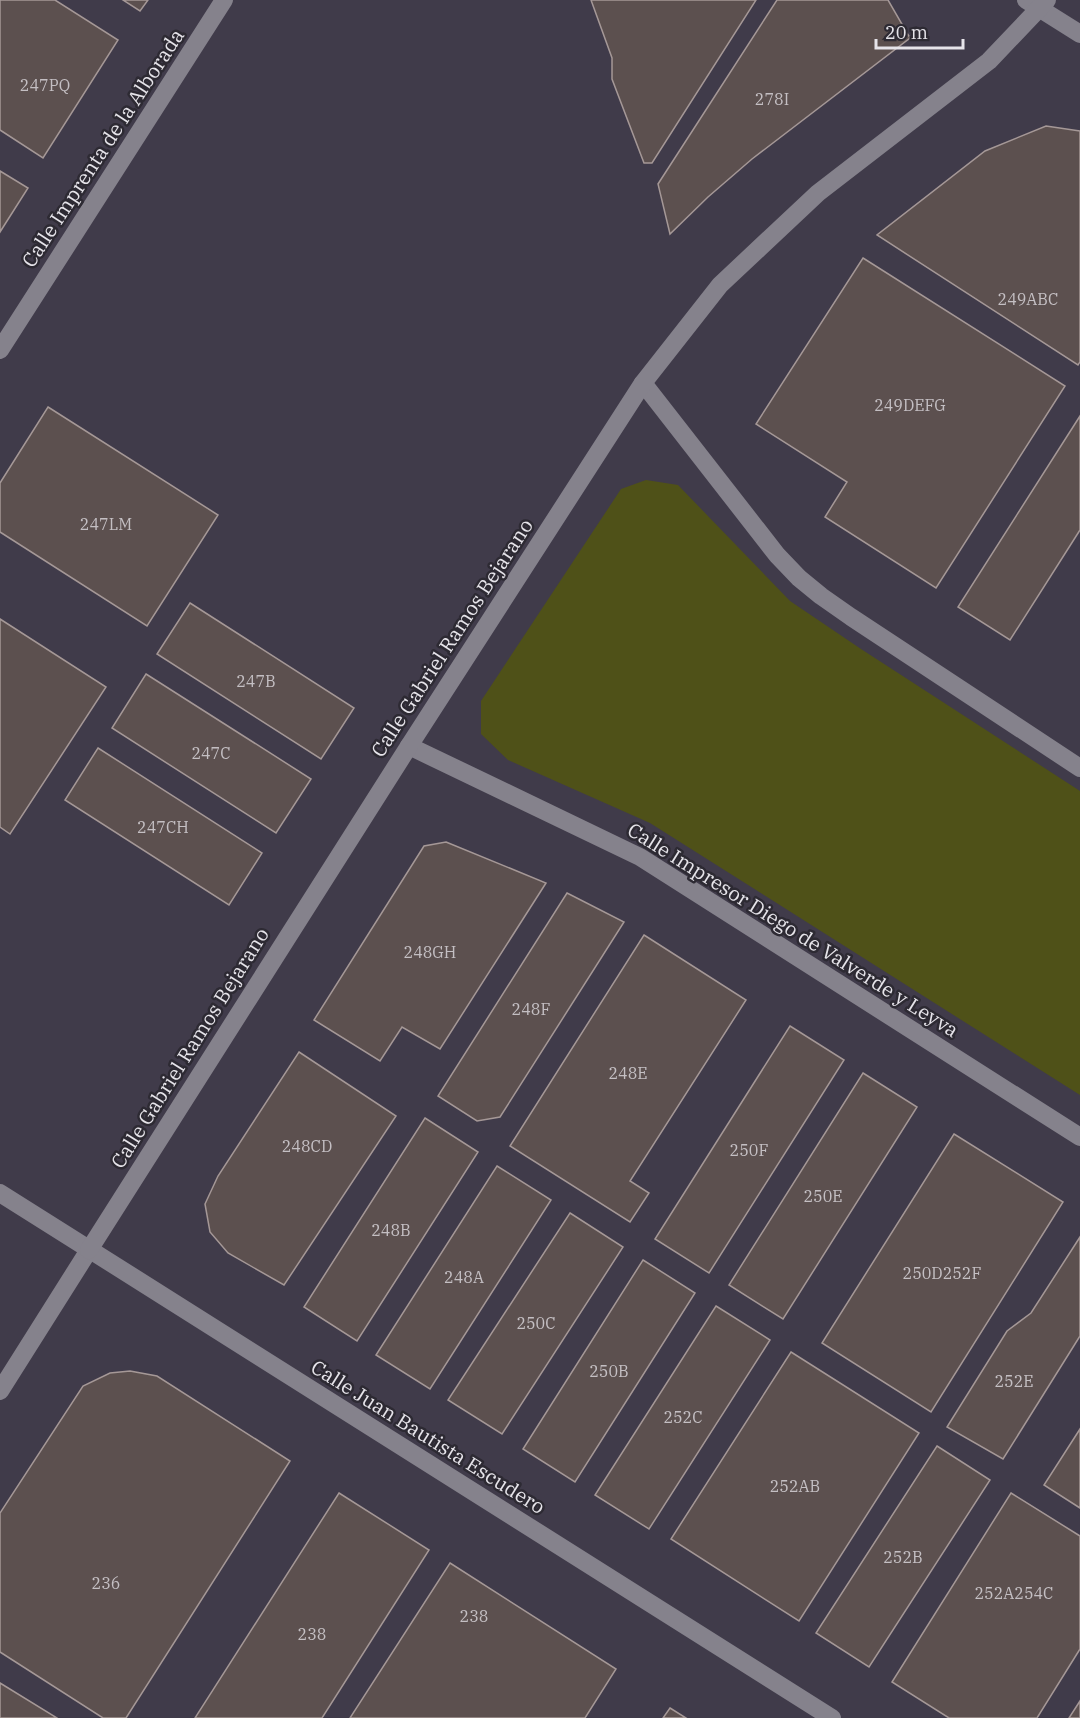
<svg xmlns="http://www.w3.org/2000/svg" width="1080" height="1718" viewBox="0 0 1080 1718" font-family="'IBM Plex Serif',serif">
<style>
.built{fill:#403b4a}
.green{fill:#4f5118}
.building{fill:#5c504f;stroke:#a59897;stroke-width:1.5}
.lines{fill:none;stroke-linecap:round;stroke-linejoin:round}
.minor{stroke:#85828c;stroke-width:18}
.tertiary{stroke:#85828c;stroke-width:18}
.labels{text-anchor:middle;stroke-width:5;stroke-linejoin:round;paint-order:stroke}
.number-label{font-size:16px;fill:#c4bfc3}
.street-label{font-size:20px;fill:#e6e4ea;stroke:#2d2a33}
</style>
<rect width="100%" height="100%" fill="#37343d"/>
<rect class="built" x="0" y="0" width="1080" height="1718"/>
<path class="green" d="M 646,480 L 678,485 L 790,601 L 861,649 L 1080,791 L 1080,1095 L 650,823 L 508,760 L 481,734 L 481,701 L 621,489 Z"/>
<g class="building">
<path d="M 0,0 L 55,0 L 118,40 L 43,158 L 0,130 Z"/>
<path d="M 123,0 L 148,0 L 140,11 Z"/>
<path d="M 591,0 L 756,0 L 652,163 L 644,163 L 612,79 L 612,58 Z"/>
<path d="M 777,0 L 888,0 L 910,38 L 752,159 L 708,197 L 670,234 L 658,184 Z"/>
<path d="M 1046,126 L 1080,131 L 1080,362 L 1078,365 L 877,235 L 985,151 Z"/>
<path d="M 0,171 L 28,188 L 0,232 Z"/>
<path d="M 863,258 L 1065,386 L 936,588 L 825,517 L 847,482 L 756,424 Z"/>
<path d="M 48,407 L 218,515 L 147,626 L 0,532 L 0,483 Z"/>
<path d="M 1080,416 L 1080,530 L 1010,640 L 958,607 Z"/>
<path d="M 190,603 L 354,708 L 321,759 L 157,654 Z"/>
<path d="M 0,619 L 106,687 L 10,834 L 0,827 Z"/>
<path d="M 146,674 L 311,779 L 276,833 L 112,728 Z"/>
<path d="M 98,748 L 262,853 L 229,905 L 65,800 Z"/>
<path d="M 446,842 L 546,883 L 440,1049 L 402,1027 L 380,1061 L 314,1020 L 424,846 Z"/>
<path d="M 567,893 L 624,922 L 500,1117 L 477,1121 L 438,1096 Z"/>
<path d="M 644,935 L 746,1000 L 630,1181 L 649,1193 L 630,1222 L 510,1146 Z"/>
<path d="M 790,1026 L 844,1060 L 709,1273 L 655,1239 Z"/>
<path d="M 299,1052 L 396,1116 L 284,1285 L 228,1253 L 210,1232 L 205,1204 L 218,1176 Z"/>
<path d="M 863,1073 L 917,1107 L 783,1319 L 729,1285 Z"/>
<path d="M 425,1118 L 478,1152 L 357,1341 L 304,1307 Z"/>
<path d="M 954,1134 L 1063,1202 L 931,1412 L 822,1343 Z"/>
<path d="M 497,1166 L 551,1200 L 430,1389 L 376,1355 Z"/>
<path d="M 570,1213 L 623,1247 L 502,1434 L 448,1400 Z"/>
<path d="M 1080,1237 L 1080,1336 L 1003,1459 L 947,1427 L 1007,1331 L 1031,1313 Z"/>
<path d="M 643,1260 L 695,1293 L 575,1482 L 523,1449 Z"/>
<path d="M 716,1306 L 770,1340 L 649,1529 L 595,1495 Z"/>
<path d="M 791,1352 L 919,1433 L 799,1621 L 671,1539 Z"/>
<path d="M 130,1371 L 157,1376 L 290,1461 L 126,1718 L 103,1718 L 0,1652 L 0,1513 L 83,1386 L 110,1373 Z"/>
<path d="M 1080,1429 L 1080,1508 L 1044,1485 Z"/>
<path d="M 937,1446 L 990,1480 L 869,1667 L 816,1633 Z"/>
<path d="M 339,1493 L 429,1550 L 322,1718 L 195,1718 Z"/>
<path d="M 1011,1493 L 1080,1536 L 1080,1649 L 1037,1718 L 949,1718 L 892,1682 Z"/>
<path d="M 450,1563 L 616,1669 L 585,1718 L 350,1718 Z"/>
<path d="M 0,1683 L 57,1718 L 0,1718 Z"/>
<path d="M 1080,1701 L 1080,1718 L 1069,1718 Z"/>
<path d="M 670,1708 L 686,1718 L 663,1718 Z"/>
</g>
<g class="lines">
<g class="minor">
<path d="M 1026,0 L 1080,34"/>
<path d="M 643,383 L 777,555 L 799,578 L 821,596 L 851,617 L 1080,768"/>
<path d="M 409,746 L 640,857 L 1080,1137"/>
<path d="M 0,1391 L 89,1250"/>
</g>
<g class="tertiary">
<path d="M 0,350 L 224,0"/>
<path d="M 0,1193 L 832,1718"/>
<path d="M 89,1250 L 409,746 L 643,383 L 720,285 L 818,193 L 989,61 L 1047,0"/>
</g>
</g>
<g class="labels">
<g class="number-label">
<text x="45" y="91">247PQ</text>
<text x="772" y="105">278I</text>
<text x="1028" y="305">249ABC</text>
<text x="910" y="411">249DEFG</text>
<text x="106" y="530">247LM</text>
<text x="256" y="687">247B</text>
<text x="211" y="759">247C</text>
<text x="163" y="833">247CH</text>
<text x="430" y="958">248GH</text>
<text x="531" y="1015">248F</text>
<text x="628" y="1079">248E</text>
<text x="307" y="1152">248CD</text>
<text x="749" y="1156">250F</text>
<text x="823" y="1202">250E</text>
<text x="391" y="1236">248B</text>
<text x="942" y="1279">250D252F</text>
<text x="464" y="1283">248A</text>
<text x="536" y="1329">250C</text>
<text x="609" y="1377">250B</text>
<text x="1014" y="1387">252E</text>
<text x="683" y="1423">252C</text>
<text x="795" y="1492">252AB</text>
<text x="903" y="1563">252B</text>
<text x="106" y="1589">236</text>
<text x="1014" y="1599">252A254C</text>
<text x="474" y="1622">238</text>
<text x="312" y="1640">238</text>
</g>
<g class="street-label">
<text transform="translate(103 148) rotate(-57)" y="7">Calle Imprenta de la Alborada</text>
<text transform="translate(452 638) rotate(-57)" y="7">Calle Gabriel Ramos Bejarano</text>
<text transform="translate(793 930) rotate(32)" y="7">Calle Impresor Diego de Valverde y Leyva</text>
<text transform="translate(190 1048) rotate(-58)" y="7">Calle Gabriel Ramos Bejarano</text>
<text transform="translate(428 1437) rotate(32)" y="7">Calle Juan Bautista Escudero</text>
</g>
</g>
<path d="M876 39v9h87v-9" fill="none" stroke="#e6e4ea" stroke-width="3"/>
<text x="885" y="39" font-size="18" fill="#e6e4ea" stroke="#2d2a33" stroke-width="4.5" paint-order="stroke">20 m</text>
</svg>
